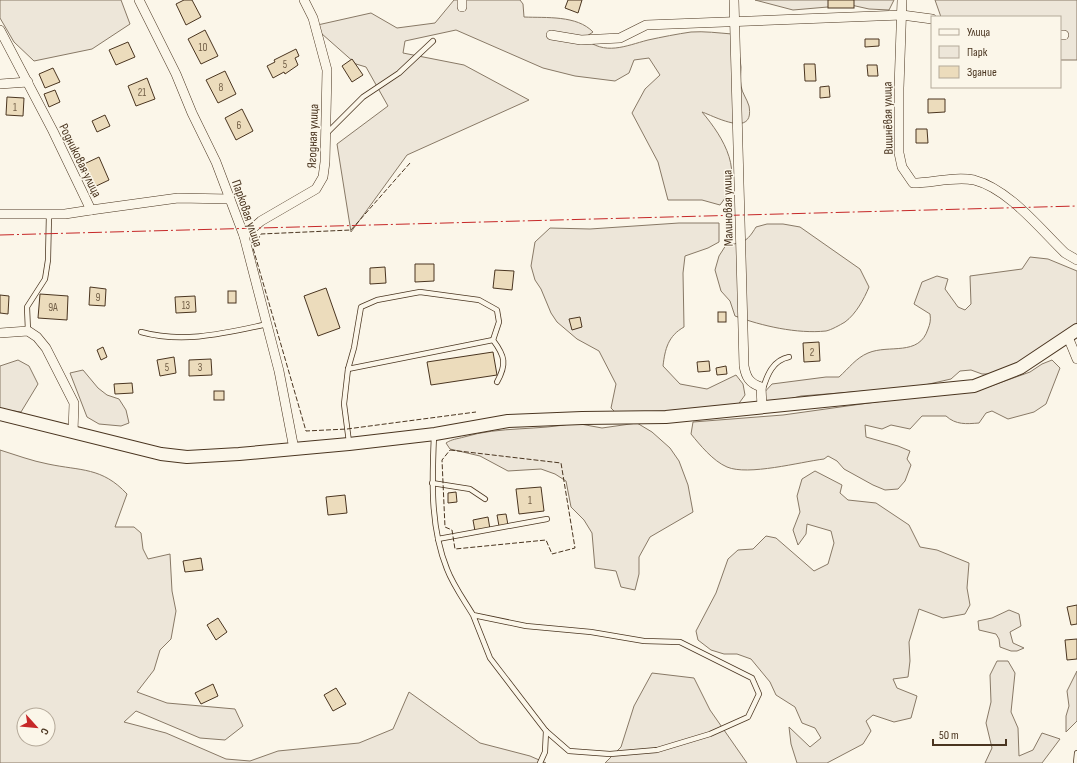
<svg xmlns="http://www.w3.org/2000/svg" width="1077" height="763" viewBox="0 0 1077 763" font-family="'Sofia Sans Condensed',sans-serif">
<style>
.green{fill:#ede6d9;stroke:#887966;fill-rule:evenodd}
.building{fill:#ecdcbc;stroke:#4a3520}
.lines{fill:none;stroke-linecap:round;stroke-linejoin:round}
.lane-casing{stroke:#4a3520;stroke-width:6}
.street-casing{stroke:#4a3520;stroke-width:10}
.secondary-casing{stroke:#4a3520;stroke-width:14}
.lane{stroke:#fbf6e9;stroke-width:4.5}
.street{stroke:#fbf6e9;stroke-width:9}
.secondary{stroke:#fbf6e9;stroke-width:12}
.fence{stroke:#4a3520;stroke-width:1;stroke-dasharray:5 2;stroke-linecap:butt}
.power{stroke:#c62828;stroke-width:1;stroke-dasharray:14 3 2 3;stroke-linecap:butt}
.labels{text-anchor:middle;stroke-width:3;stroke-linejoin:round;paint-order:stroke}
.number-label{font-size:11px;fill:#725f47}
.street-label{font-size:13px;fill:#4a3520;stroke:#fbf6e9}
</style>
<rect width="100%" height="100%" fill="#fbf6e9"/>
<g class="green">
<path d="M 0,0 L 121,0 L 130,24 L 92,49 L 34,61 L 14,42 L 0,18 Z"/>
<path d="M 454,0 L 520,0 L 523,4 L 524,17 C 546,18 577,15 593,32 L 584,38 C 605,56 625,46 648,40 C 662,37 677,34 691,32 C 704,31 719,33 732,34 C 737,45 740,55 741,67 C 741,73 740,80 741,86 C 742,93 747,99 749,106 C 755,139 714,116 702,112 C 724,138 746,174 720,205 L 702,200 L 668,200 L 658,162 L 632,113 L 645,89 L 660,75 L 649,58 L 634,60 L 629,73 L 615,81 L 575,76 L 543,68 L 456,30 L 405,41 L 403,53 L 464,65 L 529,100 L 407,155 L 351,232 L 337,144 L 388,106 L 366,67 L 356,64 L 313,26 L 371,13 L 397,28 L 435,23 Z"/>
<path d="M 755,0 L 894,0 L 889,10 L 869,9 L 851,5 L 793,10 Z"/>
<path d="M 935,0 L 1077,0 L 1077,60 L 1060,60 L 1060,17 L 941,17 Z"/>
<path d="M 679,223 L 719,223 L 719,242 L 708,248 L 685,256 L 683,273 L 684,327 C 668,336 665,349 663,366 L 680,384 L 707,389 L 736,375 L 743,384 L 745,395 L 737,406 L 664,411 L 616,413 L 611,408 L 616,384 L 599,351 L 577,339 L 557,322 L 551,313 L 541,289 L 535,280 L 531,266 L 535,242 L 550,228 L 590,229 Z"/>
<path d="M 767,224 L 783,224 L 800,227 L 860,269 L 869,287 C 864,299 856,314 845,322 C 840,325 831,330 826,331 C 797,334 762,326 735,316 L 730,301 L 721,291 L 715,270 L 719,256 L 726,245 C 743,243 747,242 756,227 Z"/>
<path d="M 1030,257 L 1048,259 L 1077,271 L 1077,327 L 1019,362 L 993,374 L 982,374 L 971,370 L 960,371 L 951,379 L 916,387 L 801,396 L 778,402 L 767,401 L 761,396 L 772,384 L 826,377 L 839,377 C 849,368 856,358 868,353 C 889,344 919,357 928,329 C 930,324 931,320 930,314 L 914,304 L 922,282 L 937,276 L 948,279 L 945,289 L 958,307 L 965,310 L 971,304 L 970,276 L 1022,269 Z"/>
<path d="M 18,360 L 29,366 L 38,384 L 21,412 L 0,409 L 0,366 Z"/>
<path d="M 1052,360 L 1060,368 L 1046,404 L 1034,412 L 1008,419 L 992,411 L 986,413 L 979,423 C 966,424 956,425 946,416 L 922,416 L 910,429 L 891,425 L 882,429 L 865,425 L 866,437 L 898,446 L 910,451 L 907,459 L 911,465 L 905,481 L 898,489 L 885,490 L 873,485 L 844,469 L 837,461 L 828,456 L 824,459 C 800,462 748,476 727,467 C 713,461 700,445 691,434 L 693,422 L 783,415 L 933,394 L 977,391 L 1030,372 L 1042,364 Z"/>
<path d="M 83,370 L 98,388 L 107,395 L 119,399 L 126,410 L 129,423 L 121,426 L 99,424 L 87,417 L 70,373 Z"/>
<path d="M 575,423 L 602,428 L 637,423 L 652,432 L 670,448 L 679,461 L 688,485 L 693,512 L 650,537 L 639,557 L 639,574 L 635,590 L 621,587 L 616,571 L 595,568 L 592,533 L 584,520 L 571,507 L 566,481 L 555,474 L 541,469 L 508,471 L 480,456 L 450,449 L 446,443 C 452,439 457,439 464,437 C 500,426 538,431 575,423 Z"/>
<path d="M 0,450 C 16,455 32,461 48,464 C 81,471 102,467 127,494 L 115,527 L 134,527 L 141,533 L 143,549 L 148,559 L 170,554 L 172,591 L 176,611 L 171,639 L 160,650 L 154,670 L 137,692 L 167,703 L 235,709 L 243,726 L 225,740 L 200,738 L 136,711 L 124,722 L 166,733 L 226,759 L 250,761 L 278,751 L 359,743 L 393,729 L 409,692 L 480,743 L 530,756 L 546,763 L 0,763 ZM 24,715 L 48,715 L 48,739 L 24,739 Z"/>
<path d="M 815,471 L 842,485 L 840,493 L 848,500 L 876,503 L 909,525 L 920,547 L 937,550 L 969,563 L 967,588 L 970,605 L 965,614 L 943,618 L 919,609 L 909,642 L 910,661 L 908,677 L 893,679 L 897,688 L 917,696 L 911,718 L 894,722 L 873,715 L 866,721 L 871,731 L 863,744 L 827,763 L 797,763 L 791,744 L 789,727 L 810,747 L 821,738 L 815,728 L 802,723 L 795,707 L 776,695 L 770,682 L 751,659 L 737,654 L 724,654 L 711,650 L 698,640 L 696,631 L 716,593 L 728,559 L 738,550 L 753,549 L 766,536 L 776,538 L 814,571 L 828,564 L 834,543 L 831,531 L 807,524 L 806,534 L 798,545 L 793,530 L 800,512 L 797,496 L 802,479 Z"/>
<path d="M 1009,610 L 1019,614 L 1021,626 L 1010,632 L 1013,643 L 1024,648 L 1017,651 L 1011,651 L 1000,647 L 999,639 L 996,634 L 979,630 L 978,621 L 992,618 Z"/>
<path d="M 997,661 L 1008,661 L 1015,673 L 1011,712 L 1018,728 L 1019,756 L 1033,750 L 1042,733 L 1060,739 L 1042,763 L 985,763 L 992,748 L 986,723 L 991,702 L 990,675 Z"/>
<path d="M 1077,671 L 1077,721 L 1066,732 L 1066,716 L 1069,706 L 1067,691 Z"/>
<path d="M 652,673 L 694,678 L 710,710 L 747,763 L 605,763 L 621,747 L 634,706 Z"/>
</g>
<g class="building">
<path d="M 184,0 L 192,0 L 201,17 L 186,25 L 176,4 Z"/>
<path d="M 568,0 L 582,0 L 578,13 L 565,8 Z"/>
<rect x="828" y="0" width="26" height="8"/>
<path d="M 205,30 L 218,56 L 201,64 L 188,39 Z"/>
<path d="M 865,39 L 879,39 L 879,46 L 865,47 Z"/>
<path d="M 128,42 L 135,57 L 116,65 L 109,50 Z"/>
<path d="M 296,49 L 299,56 L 295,58 L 298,65 L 285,74 L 284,72 L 273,78 L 267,66 L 275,62 L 274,60 Z"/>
<path d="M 352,59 L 363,75 L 352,82 L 342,66 Z"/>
<path d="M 804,64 L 815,64 L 816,81 L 805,81 Z"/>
<path d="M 867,65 L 877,65 L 878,76 L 868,76 Z"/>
<path d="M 53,68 L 60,82 L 45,88 L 39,74 Z"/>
<path d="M 225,71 L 236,94 L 218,103 L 206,80 Z"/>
<path d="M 147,78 L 155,99 L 136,106 L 128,86 Z"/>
<path d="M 829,86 L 830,97 L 820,98 L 820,87 Z"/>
<path d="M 55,90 L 60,102 L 49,107 L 44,94 Z"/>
<path d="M 7,97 L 24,98 L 23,116 L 6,115 Z"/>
<path d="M 928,99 L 945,99 L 945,112 L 928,113 Z"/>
<path d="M 242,109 L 253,131 L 236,140 L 225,118 Z"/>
<path d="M 105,115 L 110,126 L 97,132 L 92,121 Z"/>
<path d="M 916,129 L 927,129 L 928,143 L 916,143 Z"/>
<path d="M 99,157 L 109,180 L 92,188 L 82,165 Z"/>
<path d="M 415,264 L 434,264 L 434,281 L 415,282 Z"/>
<path d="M 385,267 L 386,283 L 370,284 L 370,268 Z"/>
<path d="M 495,270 L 514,271 L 512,290 L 493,288 Z"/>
<path d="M 90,287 L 106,289 L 105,306 L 89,305 Z"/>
<path d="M 326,288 L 340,328 L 318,336 L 304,296 Z"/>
<rect x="228" y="291" width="8" height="12"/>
<path d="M 40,294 L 68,296 L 67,320 L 38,318 Z"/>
<path d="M 0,295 L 9,296 L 8,314 L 0,313 Z"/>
<path d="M 195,296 L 196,312 L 176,313 L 175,297 Z"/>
<rect x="718" y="312" width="8" height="10"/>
<path d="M 580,317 L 582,327 L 572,330 L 569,319 Z"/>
<path d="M 819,342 L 820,361 L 804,362 L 803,343 Z"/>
<path d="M 103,347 L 107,357 L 101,360 L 97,350 Z"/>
<path d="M 493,352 L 497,375 L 431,385 L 427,362 Z"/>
<path d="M 174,357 L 176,373 L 160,376 L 157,360 Z"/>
<path d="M 211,359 L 212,375 L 189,376 L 189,360 Z"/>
<path d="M 709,361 L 710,371 L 698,372 L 697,362 Z"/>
<path d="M 726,366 L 727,374 L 717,375 L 716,368 Z"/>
<path d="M 132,383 L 133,393 L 115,394 L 114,384 Z"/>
<rect x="214" y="391" width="10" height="9"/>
<path d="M 541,487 L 544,511 L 519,514 L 516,489 Z"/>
<path d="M 456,492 L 457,502 L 448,503 L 448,493 Z"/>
<path d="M 345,495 L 347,513 L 328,515 L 326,497 Z"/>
<path d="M 506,514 L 508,525 L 499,526 L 497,515 Z"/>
<path d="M 488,517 L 490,529 L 475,531 L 473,520 Z"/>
<path d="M 201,558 L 203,570 L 185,572 L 183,561 Z"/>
<path d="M 1077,605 L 1077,624 L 1071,625 L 1067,607 Z"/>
<path d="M 218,618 L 227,632 L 216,640 L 207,625 Z"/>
<path d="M 1077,639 L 1077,659 L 1067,660 L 1065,640 Z"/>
<path d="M 213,684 L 218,696 L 201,704 L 195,693 Z"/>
<path d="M 336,688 L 346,704 L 333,711 L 324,695 Z"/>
</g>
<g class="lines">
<defs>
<g id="lane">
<path d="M 326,134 L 363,97 L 399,73 L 433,41"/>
<path d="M 28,331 L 27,307 L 45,279 L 48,260 L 49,214"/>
<path d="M 141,332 C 184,344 225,333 268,324"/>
<path d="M 348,369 L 493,340"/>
<path d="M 763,389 C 767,375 773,360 789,357"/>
<path d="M 434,435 C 432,480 430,527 447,569 C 453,585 464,600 473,615 L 526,626 L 591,632 L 644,641 L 680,642 L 752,678 L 759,694 L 748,717 L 710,734 L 657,750 L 610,754 L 569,751 L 546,731 L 490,658 L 473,615"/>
<path d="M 349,442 L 344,404 L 348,369 L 354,348 L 361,307 L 377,300 L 420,292 L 479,300 L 497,310 L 499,322 L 493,340 C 505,356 507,364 497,382"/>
<path d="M 432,483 L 470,489 L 485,499"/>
<path d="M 438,539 L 547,519"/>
<path d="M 540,763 L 545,752 L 546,731"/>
<path d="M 1076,763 L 1077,753"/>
</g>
<g id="street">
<path d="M 139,0 L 176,74 L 192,113 L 216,162 L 244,236 L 279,371 L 294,449"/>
<path d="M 734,0 L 744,366 C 746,377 749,383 761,387 L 762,407"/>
<path d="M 902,0 L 899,88 L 899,153 L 902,167 L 913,183 C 932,183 955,176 974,180 C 1009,189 1040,229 1065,253 L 1077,260"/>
<path d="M 462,7 L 462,0"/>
<path d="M 0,30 L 53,131 L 91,210 L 178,198 L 230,199"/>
<path d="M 551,35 L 581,40 L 620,38 L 646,25 L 902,15 L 932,19"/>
<path d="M 1060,35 L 1064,35"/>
<path d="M 0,84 L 28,82"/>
<path d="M 0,214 L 65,214 L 91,210"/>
<path d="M 244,236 L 261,221 L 316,189 L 323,177 L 325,162 L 327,70 L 313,18 L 304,0"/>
<path d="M 0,333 L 28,331 L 37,337 L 46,348 L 74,403 L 73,432"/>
<path d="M 1068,337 L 1077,359"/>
</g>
<path id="secondary" d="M 0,414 L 161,454 L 187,457 L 239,454 L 349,444 L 435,434 L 508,421 L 582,418 L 666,417 L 974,386 L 1020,368 L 1077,330"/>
</defs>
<use href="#lane" class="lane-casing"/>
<use href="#street" class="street-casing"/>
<use href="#secondary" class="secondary-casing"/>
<use href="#lane" class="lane"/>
<use href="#street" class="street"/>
<use href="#secondary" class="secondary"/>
<g class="fence">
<path d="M 410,163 L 351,230 L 261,234 L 253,248 L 306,431 L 347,429 L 476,412"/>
<path d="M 450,450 L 561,463 L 575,548 L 552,554 L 546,540 L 455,549 L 452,530 L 445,527 L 442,460 Z"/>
</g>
<path class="power" d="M 0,235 L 1077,206"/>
</g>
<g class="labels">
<g class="number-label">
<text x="203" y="51">10</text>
<text x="285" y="68">5</text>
<text x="221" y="91">8</text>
<text x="142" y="96">21</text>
<text x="15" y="111">1</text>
<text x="239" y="129">6</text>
<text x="98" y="301">9</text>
<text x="186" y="309">13</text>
<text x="53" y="311">9А</text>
<text x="812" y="356">2</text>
<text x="167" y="371">5</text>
<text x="200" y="371">3</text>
<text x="530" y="504">1</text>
</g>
<g class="street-label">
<text transform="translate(887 118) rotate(-91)" y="5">Вишнёвая улица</text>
<text transform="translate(312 136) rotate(-88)" y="5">Ягодная улица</text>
<text transform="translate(81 160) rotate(64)" y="5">Родниковая улица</text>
<text transform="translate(727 208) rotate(-91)" y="5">Малиновая улица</text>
<text transform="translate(248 213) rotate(71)" y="5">Парковая улица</text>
</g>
</g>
<rect x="931" y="16" width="130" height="72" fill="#fbf6e9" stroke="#b4a999"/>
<rect x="939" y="29" width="20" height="6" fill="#fbf6e9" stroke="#b4a999"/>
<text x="967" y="36" font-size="12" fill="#4a3520">Улица</text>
<rect x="939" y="46" width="20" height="12" fill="#ede6d9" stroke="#b4a999"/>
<text x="967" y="56" font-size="12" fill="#4a3520">Парк</text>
<rect x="939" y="66" width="20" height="12" fill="#ecdcbc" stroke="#b4a999"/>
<text x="967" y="76" font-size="12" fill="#4a3520">Здание</text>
<g transform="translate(36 727) rotate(117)"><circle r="19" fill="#fbf6e9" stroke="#b4a999"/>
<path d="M0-3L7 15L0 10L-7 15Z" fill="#c62828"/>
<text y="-6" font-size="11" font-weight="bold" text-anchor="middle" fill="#4a3520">С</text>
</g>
<path d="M933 739v6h73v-6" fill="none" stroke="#4a3520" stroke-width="2"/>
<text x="939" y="739" font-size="12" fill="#4a3520" stroke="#fbf6e9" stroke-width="3" paint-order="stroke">50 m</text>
</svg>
